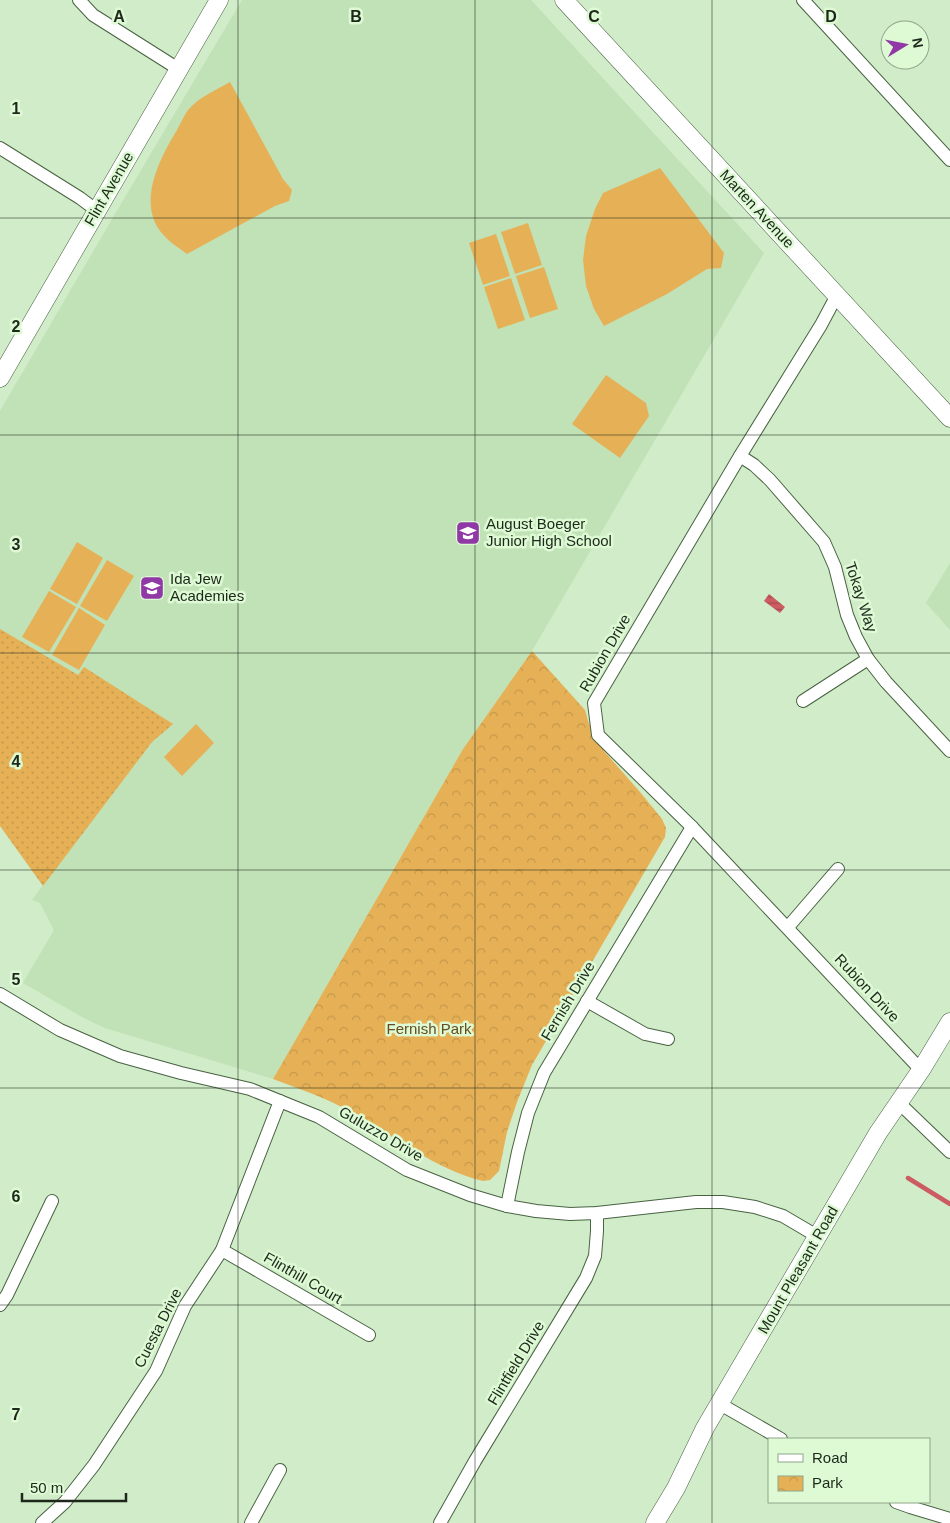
<svg xmlns="http://www.w3.org/2000/svg" width="950" height="1523" viewBox="0 0 950 1523" font-family="Helvetica,sans-serif">
<style>
.built{fill:#c1e1b7}
.grass{fill:url(#grass-dots)}
.park{fill:url(#park-crowns)}
.pitch{fill:#e6b156}
.water{fill:url(#water-rules)}
.lines{fill:none;stroke-linecap:round;stroke-linejoin:round}
.stream{stroke:#cc5b62;stroke-width:4.5}
.street-casing{stroke:#496242;stroke-width:14}
.secondary-casing{stroke:#496242;stroke-width:19}
.street{stroke:#fff;stroke-width:12}
.secondary{stroke:#fff;stroke-width:18}
.grid{fill:none;stroke:#1d281a;stroke-width:1;stroke-opacity:0.55}
.labels{text-anchor:middle;stroke-width:5;stroke-linejoin:round;paint-order:stroke}
.street-label{font-size:15px;fill:#1d281a;stroke:#ddfad5}
.poi-label{font-size:15px;fill:#1d281a;stroke:#ddfad5;text-anchor:start}
.park-label{font-size:15px;fill:#664c20;stroke:#ddfad5}
.grid-label{font-size:16px;text-anchor:middle;font-weight:bold;fill:#1d281a;stroke:#ddfad5;stroke-width:5;stroke-linejoin:round;paint-order:stroke}
</style>
<defs>
<pattern id="grass-dots" width="8" height="8" patternUnits="userSpaceOnUse" patternTransform="scale(1.25)"><rect width="8" height="8" fill="#e6b156"/><path d="M2 2h.1M6 6h.1" fill="none" stroke="#c5984a" stroke-width="1.8" stroke-linecap="round"/></pattern>
<pattern id="park-crowns" width="20" height="18" patternUnits="userSpaceOnUse" patternTransform="scale(1.25)"><rect width="20" height="18" fill="#e6b156"/><path d="M2 6a3 3 0 1 1 6 0M12 15a3 3 0 1 1 6 0" fill="none" stroke="#c5984a"/></pattern>
<pattern id="water-rules" width="6" height="5" patternUnits="userSpaceOnUse" patternTransform="scale(1.25)"><rect width="6" height="5" fill="#cc5b62"/><path d="M0 2.5h6" fill="none" stroke="#a54b50"/></pattern>
</defs>
<rect width="100%" height="100%" fill="#d0ecc8"/>
<g class="built">
<path d="M 242,0 L 531,0 L 764,253 L 532,651 L 463,749 L 273,1079 L 105,1028 L 82,1017 L 23,983 L 54,930 L 40,903 L 32,900 L 43,885 L 0,826 L 0,411 L 115,214 Z"/>
<path d="M 950,563 L 950,630 L 926,603 Z"/>
</g>
<path class="grass" d="M 0,629 L 78,675 L 84,667 L 173,724 L 152,742 L 43,886 L 0,826 Z"/>
<path class="park" d="M 532,651 L 585,710 L 589,724 L 602,744 L 604,751 L 640,792 L 662,819 L 666,828 L 665,837 L 532,1065 L 517,1102 L 507,1132 L 499,1171 L 490,1180 L 483,1181 C 436,1170 393,1135 351,1112 C 326,1098 300,1089 273,1079 L 463,749 Z"/>
<g class="pitch">
<path d="M 230,82 L 283,179 L 292,190 L 289,201 L 275,206 L 187,254 C 176,246 165,239 158,228 C 139,198 161,156 177,130 C 180,124 184,116 188,110 C 199,97 216,90 230,82 Z"/>
<path d="M 660,168 L 724,253 L 721,268 L 707,269 L 667,294 L 604,326 L 594,309 L 586,286 L 583,260 L 586,236 L 595,209 L 603,193 Z"/>
<path d="M 528,223 L 542,265 L 515,274 L 501,232 Z"/>
<path d="M 496,234 L 510,276 L 483,285 L 469,243 Z"/>
<path d="M 544,267 L 558,309 L 530,318 L 516,276 Z"/>
<path d="M 511,278 L 525,320 L 498,329 L 484,287 Z"/>
<path d="M 606,375 L 646,403 L 649,416 L 620,458 L 572,424 Z"/>
<path d="M 77,542 L 103,558 L 77,604 L 50,589 Z"/>
<path d="M 107,560 L 134,576 L 107,621 L 80,606 Z"/>
<path d="M 49,591 L 76,607 L 49,652 L 22,637 Z"/>
<path d="M 79,608 L 105,625 L 79,670 L 52,655 Z"/>
<path d="M 196,724 L 214,743 L 182,776 L 164,757 Z"/>
</g>
<path class="water" d="M 769,594 L 785,607 L 780,613 L 764,601 Z"/>
<g class="lines">
<path class="stream" d="M 908,1178 L 950,1204"/>
<defs>
<g id="street">
<path d="M 79,0 L 93,15 L 180,70"/>
<path d="M 803,0 L 950,160"/>
<path d="M 0,148 L 80,198 L 96,210"/>
<path d="M 837,295 L 821,325 L 740,456 L 594,703 L 598,735 L 692,827 L 921,1070"/>
<path d="M 740,456 L 754,465 L 770,480 L 824,542 L 835,567 L 847,615 L 856,637 L 868,659 L 886,682 L 950,751"/>
<path d="M 803,701 L 868,659"/>
<path d="M 788,927 L 838,869"/>
<path d="M 0,994 L 60,1030 L 120,1056 L 181,1073 L 250,1089 L 319,1117 L 407,1170 L 470,1195 L 507,1206 L 536,1211 L 570,1214 L 597,1213 L 696,1202 L 723,1202 L 755,1207 L 783,1216 L 817,1236"/>
<path d="M 587,1001 L 645,1034 L 668,1039"/>
<path d="M 898,1102 L 950,1152"/>
<path d="M 507,1206 L 518,1152 L 528,1113 L 544,1073 L 692,827"/>
<path d="M 222,1250 L 369,1335"/>
<path d="M 0,1305 L 7,1295 L 52,1201"/>
<path d="M 720,1404 L 781,1439"/>
<path d="M 896,1502 L 910,1507 L 950,1519"/>
<path d="M 42,1523 L 65,1502 L 94,1465 L 156,1371 L 185,1306 L 222,1250 L 280,1101"/>
<path d="M 251,1523 L 280,1470"/>
<path d="M 440,1523 L 475,1461 L 586,1278 L 595,1256 L 597,1231 L 597,1213"/>
</g>
<g id="secondary">
<path d="M 564,0 L 950,418"/>
<path d="M 0,378 L 219,0"/>
<path d="M 655,1523 L 676,1488 L 705,1428 L 878,1133 L 921,1070 L 950,1022"/>
</g>
</defs>
<use href="#street" class="street-casing"/>
<use href="#secondary" class="secondary-casing"/>
<use href="#street" class="street"/>
<use href="#secondary" class="secondary"/>
</g>
<path class="grid" d="M 238,0 L 238,1523M 475,0 L 475,1523M 712,0 L 712,1523M 0,218 L 950,218M 0,435 L 950,435M 0,653 L 950,653M 0,870 L 950,870M 0,1088 L 950,1088M 0,1305 L 950,1305"/>
<defs>
<symbol id="school-square" viewBox="-11 -11 22 22"><rect x="-9" y="-9" width="18" height="18" rx="4" fill="#9039a6" stroke="#ddfad5"/><path d="M0-5L7-2L0 1L-7-2ZM-4 1L0 2.5L4 1V4Q0 6-4 4Z" fill="#fff"/></symbol>
</defs>
<g fill-rule="evenodd">
<use href="#school-square" x="454" y="519" width="28" height="28"/>
<use href="#school-square" x="138" y="574" width="28" height="28"/>
</g>
<g class="labels">
<g class="street-label">
<text transform="translate(109 189) rotate(-60)" y="5">Flint Avenue</text>
<text transform="translate(757 209) rotate(47)" y="5">Marten Avenue</text>
<text transform="translate(861 597) rotate(72)" y="5">Tokay Way</text>
<text transform="translate(605 653) rotate(-60)" y="5">Rubion Drive</text>
<text transform="translate(867 988) rotate(47)" y="5">Rubion Drive</text>
<text transform="translate(568 1001) rotate(-59)" y="5">Fernish Drive</text>
<text transform="translate(381 1134) rotate(30)" y="5">Guluzzo Drive</text>
<text transform="translate(798 1270) rotate(-60)" y="5">Mount Pleasant Road</text>
<text transform="translate(303 1278) rotate(30)" y="5">Flinthill Court</text>
<text transform="translate(158 1328) rotate(-63)" y="5">Cuesta Drive</text>
<text transform="translate(516 1363) rotate(-59)" y="5">Flintfield Drive</text>
</g>
<g class="poi-label">
<text x="486" y="529">August Boeger<tspan x="486" dy="17">Junior High School</tspan></text>
<text x="170" y="584">Ida Jew<tspan x="170" dy="17">Academies</tspan></text>
</g>
<g class="park-label">
<text x="429" y="1034">Fernish Park</text>
</g>
</g>
<g class="grid-label">
<text x="119" y="22">A</text>
<text x="356" y="22">B</text>
<text x="594" y="22">C</text>
<text x="831" y="22">D</text>
<text x="16" y="114">1</text>
<text x="16" y="332">2</text>
<text x="16" y="550">3</text>
<text x="16" y="767">4</text>
<text x="16" y="985">5</text>
<text x="16" y="1202">6</text>
<text x="16" y="1420">7</text>
</g>
<rect x="768" y="1438" width="162" height="65" fill="#ddfad5" stroke="#90a68a"/>
<rect x="778" y="1454" width="25" height="8" fill="#ffffff" stroke="#90a68a"/>
<text x="812" y="1463" font-size="15" fill="#1d281a">Road</text>
<rect x="778" y="1476" width="25" height="15" fill="url(#park-crowns)" stroke="#90a68a"/>
<text x="812" y="1488" font-size="15" fill="#1d281a">Park</text>
<g transform="translate(905 45) rotate(80)"><circle r="24" fill="#ddfad5" stroke="#90a68a"/>
<path d="M0-4L9 19L0 12L-9 19Z" fill="#9039a6"/>
<text y="-8" font-size="14" font-weight="bold" text-anchor="middle" fill="#1d281a">N</text>
</g>
<path d="M22 1493v8h104v-8" fill="none" stroke="#1d281a" stroke-width="2.5"/>
<text x="30" y="1493" font-size="15" fill="#1d281a" stroke="#ddfad5" stroke-width="4" paint-order="stroke">50 m</text>
</svg>
